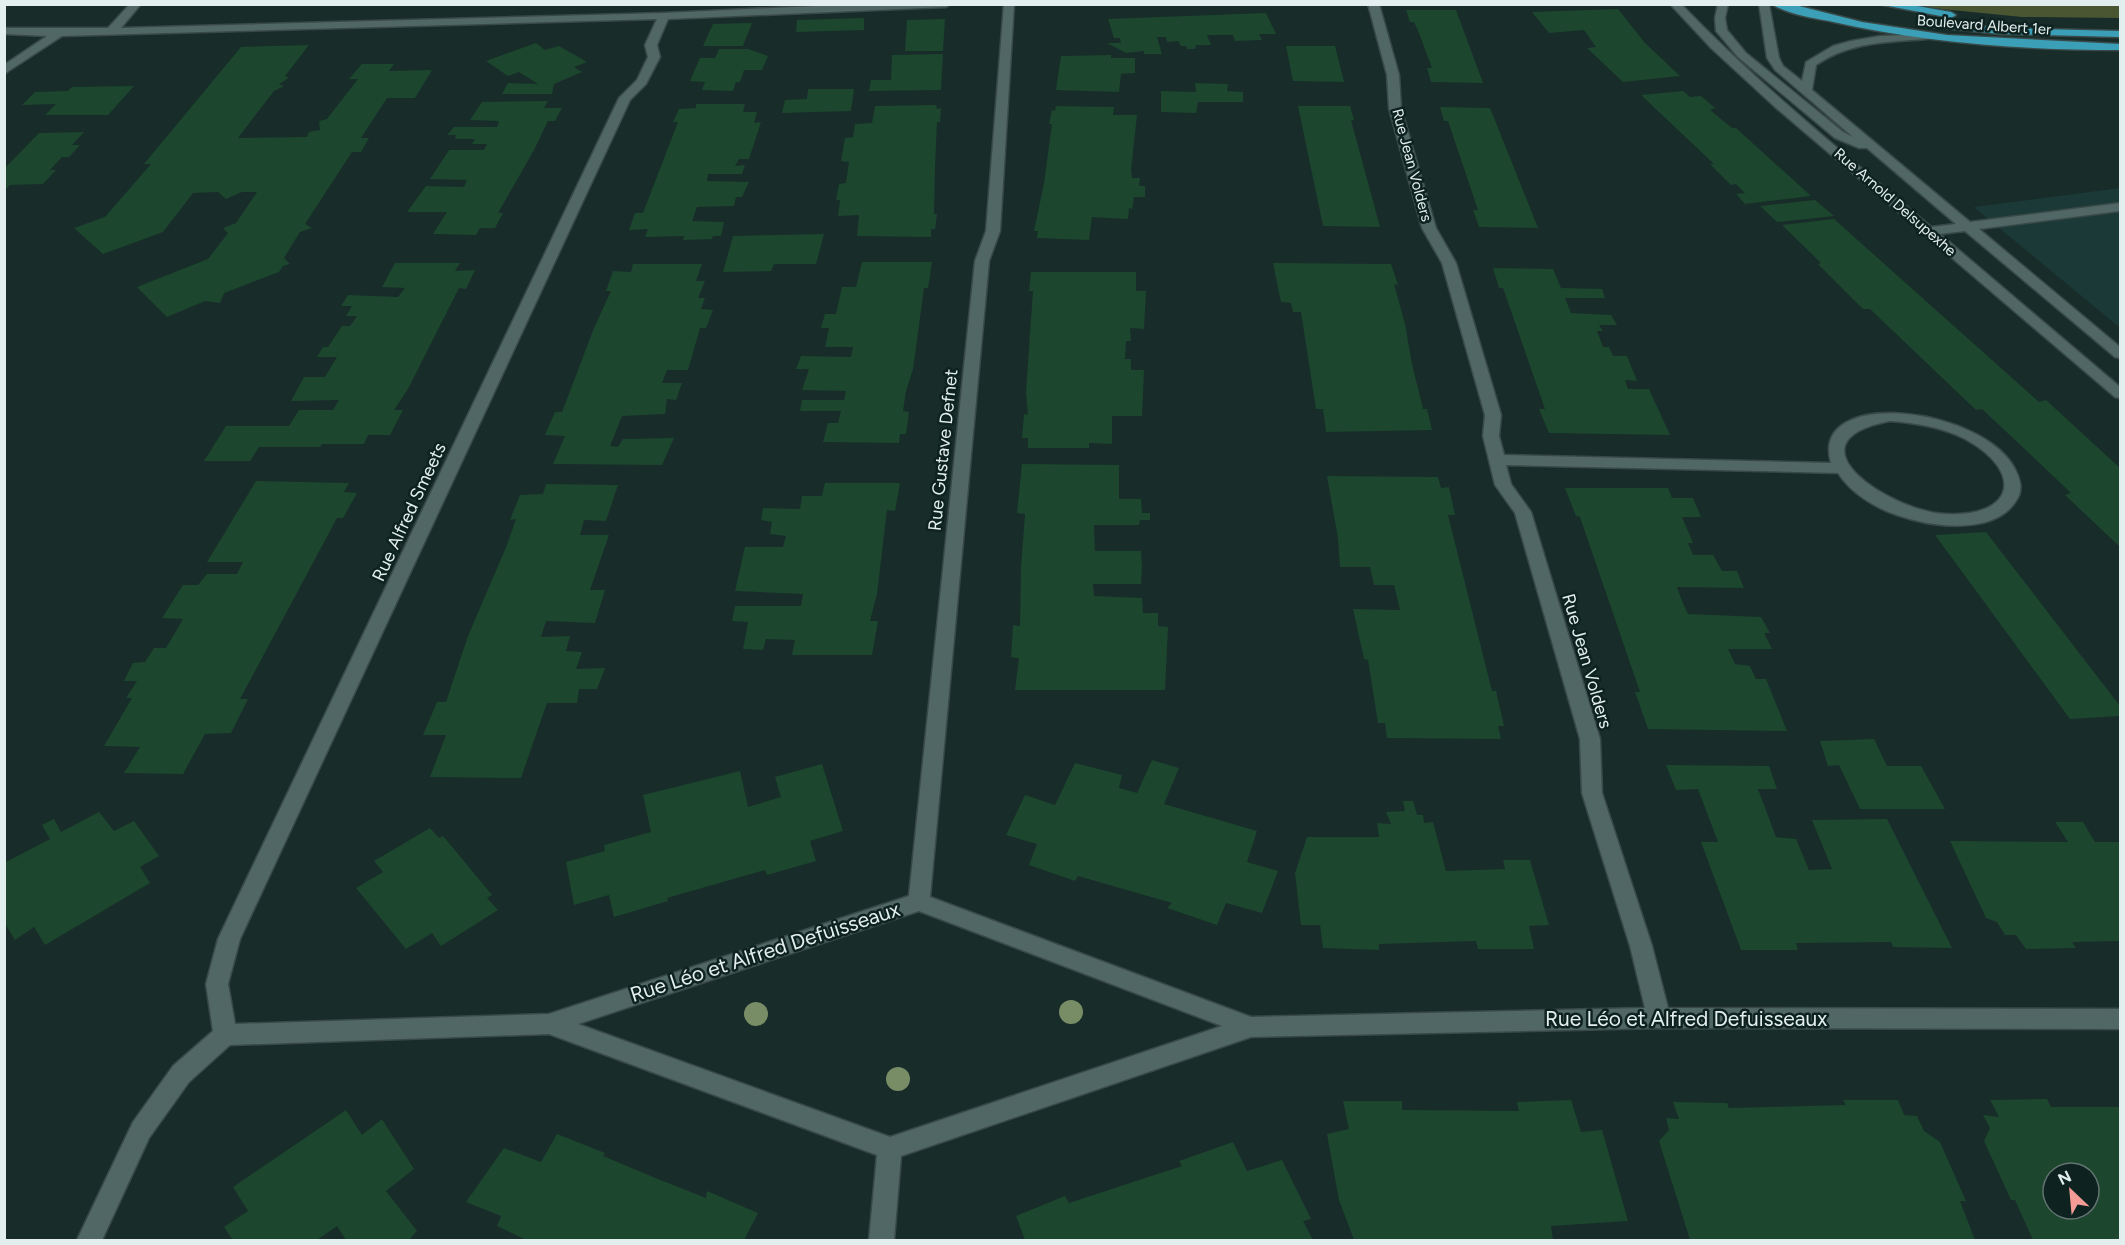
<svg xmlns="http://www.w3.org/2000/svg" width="2125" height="1245" viewBox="0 0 2125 1245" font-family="Figtree,sans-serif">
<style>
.built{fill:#1b3937}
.green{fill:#4a5532}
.building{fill:#1c462d;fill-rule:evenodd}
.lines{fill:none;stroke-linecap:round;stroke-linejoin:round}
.minor-casing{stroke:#384947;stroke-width:3}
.major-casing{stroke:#384947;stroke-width:3}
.minor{fill:#516765;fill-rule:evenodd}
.major{fill:#3a9fb7;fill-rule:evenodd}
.tree{fill:#788d66}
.labels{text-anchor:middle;stroke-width:5;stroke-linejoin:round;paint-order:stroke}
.far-street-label{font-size:15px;fill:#e3efee;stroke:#0e2220}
.street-label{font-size:18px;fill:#e3efee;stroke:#0e2220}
.near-street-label{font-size:21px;fill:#e3efee;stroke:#0e2220}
</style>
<rect width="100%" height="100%" fill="#182c2a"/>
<path class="built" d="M 2120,188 L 2120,328 L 1974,207 Z"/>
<path class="green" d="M 1902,5 L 2120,5 L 2120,18 L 2022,17 Z"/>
<g class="building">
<path d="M 1618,9 L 1645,43 L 1680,76 L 1623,82 L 1587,48 L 1596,47 L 1584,30 L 1549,33 L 1532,12 Z"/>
<path d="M 1406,10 L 1456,10 L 1483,83 L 1431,82 L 1427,68 L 1432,68 L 1419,33 L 1414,22 L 1410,22 Z"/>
<path d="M 1266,13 L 1276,34 L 1259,34 L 1262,40 L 1235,41 L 1233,35 L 1207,35 L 1211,45 L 1196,45 L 1195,49 L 1187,49 L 1186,46 L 1181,46 L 1178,41 L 1167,42 L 1166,37 L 1157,37 L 1162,54 L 1144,54 L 1144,51 L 1126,53 L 1107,43 L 1121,43 L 1120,38 L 1114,38 L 1108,19 Z"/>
<path d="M 864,18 L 864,30 L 796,32 L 797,20 Z"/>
<path d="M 945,19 L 943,51 L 905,51 L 907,20 Z"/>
<path d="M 752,23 L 743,46 L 703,46 L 713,24 Z"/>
<path d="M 536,43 L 545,50 L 559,46 L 587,62 L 574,67 L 582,72 L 554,84 L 552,94 L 502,94 L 508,83 L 538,84 L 519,72 L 508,76 L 486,61 Z"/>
<path d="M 309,45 L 285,76 L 289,78 L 279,84 L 284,86 L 274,91 L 238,138 L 307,137 L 309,132 L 320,130 L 319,121 L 327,119 L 358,79 L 349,79 L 362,64 L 394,64 L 389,71 L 432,70 L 415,98 L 387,98 L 361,138 L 369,138 L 361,152 L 352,152 L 305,224 L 312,228 L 300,232 L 284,258 L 290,264 L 283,266 L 279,272 L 224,293 L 220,303 L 205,301 L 167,317 L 137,287 L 208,259 L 228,233 L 223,228 L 236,223 L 257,192 L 242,192 L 226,199 L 218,192 L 193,193 L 163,232 L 103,254 L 74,228 L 105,217 L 151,164 L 144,164 L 241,47 Z"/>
<path d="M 1286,46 L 1335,46 L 1344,82 L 1293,81 Z"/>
<path d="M 719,49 L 748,49 L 768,56 L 762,70 L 744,70 L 740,82 L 736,82 L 733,91 L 702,90 L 705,82 L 690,81 L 700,58 L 715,58 Z"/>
<path d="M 943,54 L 941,90 L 869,91 L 871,80 L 891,80 L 892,55 Z"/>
<path d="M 1111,55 L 1111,58 L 1135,58 L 1135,73 L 1121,74 L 1119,92 L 1056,90 L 1061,56 Z"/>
<path d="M 1195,83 L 1228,84 L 1227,91 L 1243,92 L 1243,102 L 1198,102 L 1196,113 L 1161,112 L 1161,91 L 1196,92 Z"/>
<path d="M 134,86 L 108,115 L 45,115 L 56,104 L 22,105 L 35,92 L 68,91 L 72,87 Z"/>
<path d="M 808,89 L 854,89 L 851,111 L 782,113 L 785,100 L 807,99 Z"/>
<path d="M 1683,91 L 1690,97 L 1701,96 L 1715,108 L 1710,110 L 1732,128 L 1736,128 L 1811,196 L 1745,204 L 1736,194 L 1745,193 L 1736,184 L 1731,185 L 1710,164 L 1714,164 L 1641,95 Z"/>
<path d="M 548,101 L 544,108 L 562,108 L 555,121 L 548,121 L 534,150 L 498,213 L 503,213 L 495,228 L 480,228 L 476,235 L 433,234 L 447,212 L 407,212 L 426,186 L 464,187 L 467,180 L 430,179 L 449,150 L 484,150 L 487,144 L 472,144 L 475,139 L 455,139 L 456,135 L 447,135 L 454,127 L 497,127 L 499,121 L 470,120 L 482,102 Z"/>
<path d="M 696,104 L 745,104 L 743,112 L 757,112 L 754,123 L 761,122 L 749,159 L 739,159 L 735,166 L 745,165 L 742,174 L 708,174 L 707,181 L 749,182 L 742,197 L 736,197 L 734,206 L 697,207 L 692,221 L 724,222 L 721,236 L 713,236 L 712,239 L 683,240 L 684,236 L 645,237 L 648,229 L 629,230 L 635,213 L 643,213 L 678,122 L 673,122 L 679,109 L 696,108 Z"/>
<path d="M 936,105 L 937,109 L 941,108 L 940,122 L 937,122 L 935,166 L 934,214 L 937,214 L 935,229 L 931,229 L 931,237 L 857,236 L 859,215 L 838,216 L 840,200 L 836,200 L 839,184 L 846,183 L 849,162 L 841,161 L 845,138 L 853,137 L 855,124 L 872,123 L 875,106 Z"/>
<path d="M 1056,106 L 1114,107 L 1113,115 L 1137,115 L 1131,170 L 1132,178 L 1140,178 L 1139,186 L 1145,186 L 1145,197 L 1134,197 L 1132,209 L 1129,208 L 1128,219 L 1092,217 L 1089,240 L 1037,238 L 1038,231 L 1034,231 L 1044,183 L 1052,124 L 1049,124 L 1052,110 L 1055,111 Z"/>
<path d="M 1298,106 L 1350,106 L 1354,120 L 1351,120 L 1380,227 L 1323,226 Z"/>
<path d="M 1440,107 L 1490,108 L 1538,228 L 1479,227 L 1473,210 L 1478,210 L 1448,121 L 1444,121 Z"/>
<path d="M 84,132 L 72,145 L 80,145 L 69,157 L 62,157 L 50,170 L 56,170 L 43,184 L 10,185 L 4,191 L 4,169 L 39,133 Z"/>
<path d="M 1815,200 L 1834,216 L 1777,222 L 1760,206 Z"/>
<path d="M 1834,219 L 2039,402 L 2046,400 L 2120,468 L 2120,547 L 2065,495 L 2071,493 L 2031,455 L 1982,409 L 1976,410 L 1870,309 L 1863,309 L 1818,264 L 1821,263 L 1782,225 Z"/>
<path d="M 824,234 L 816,264 L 774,264 L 771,271 L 723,272 L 733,236 Z"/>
<path d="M 862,262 L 932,262 L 928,288 L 924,288 L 913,369 L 906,391 L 903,411 L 909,412 L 906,434 L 900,434 L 899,443 L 823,442 L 828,423 L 838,423 L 841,411 L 800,411 L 802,400 L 844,400 L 846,391 L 802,390 L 809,369 L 796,369 L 801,356 L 851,357 L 853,347 L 825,347 L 829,328 L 821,328 L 825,314 L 836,314 L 842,287 L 856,287 Z"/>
<path d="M 395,263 L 460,263 L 455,271 L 475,270 L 466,289 L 459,288 L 408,389 L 394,410 L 403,410 L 390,435 L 368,435 L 364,444 L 322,444 L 320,447 L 259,447 L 250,461 L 204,461 L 226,426 L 289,426 L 299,410 L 333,410 L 339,400 L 291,401 L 304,377 L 325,377 L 337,357 L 317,357 L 323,347 L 328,347 L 342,326 L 350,326 L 357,316 L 346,316 L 352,306 L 341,306 L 348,295 L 398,297 L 405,288 L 382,287 Z"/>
<path d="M 1273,263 L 1391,264 L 1398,285 L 1394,284 L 1405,324 L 1412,364 L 1423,409 L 1427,409 L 1432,430 L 1326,432 L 1323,409 L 1316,409 L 1301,312 L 1293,312 L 1291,303 L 1281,302 Z"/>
<path d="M 633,264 L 702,264 L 696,281 L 705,281 L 698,298 L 705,298 L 701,309 L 713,310 L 706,328 L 700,328 L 688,370 L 667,370 L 662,383 L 682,383 L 676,400 L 667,399 L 665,414 L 622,416 L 610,446 L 618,447 L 623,439 L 674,438 L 662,465 L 553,464 L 565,436 L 545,435 L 555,412 L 562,412 L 594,328 L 611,291 L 606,291 L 613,271 L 631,272 Z"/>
<path d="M 1493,268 L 1553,269 L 1561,288 L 1602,289 L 1605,298 L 1565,298 L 1571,313 L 1611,315 L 1617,325 L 1599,325 L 1603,331 L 1597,331 L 1603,347 L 1609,347 L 1613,356 L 1627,356 L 1637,381 L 1625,380 L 1628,389 L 1649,389 L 1670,435 L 1549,433 L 1539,409 L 1545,409 L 1503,288 L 1499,288 Z"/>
<path d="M 1031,272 L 1136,272 L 1136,291 L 1146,291 L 1144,329 L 1130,328 L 1131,341 L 1126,341 L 1125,359 L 1131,359 L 1131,370 L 1144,370 L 1142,416 L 1112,416 L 1112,444 L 1089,443 L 1089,448 L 1028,448 L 1028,438 L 1022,438 L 1024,414 L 1028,415 L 1026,392 L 1033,291 L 1029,291 Z"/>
<path d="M 1022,464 L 1119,465 L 1119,499 L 1141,499 L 1142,513 L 1150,513 L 1150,520 L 1140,520 L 1139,525 L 1094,525 L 1095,551 L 1141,551 L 1142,567 L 1141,584 L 1093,584 L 1094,596 L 1142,598 L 1143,613 L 1158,613 L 1158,626 L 1168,627 L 1165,690 L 1015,690 L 1019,658 L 1011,657 L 1013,625 L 1020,626 L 1021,567 L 1025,514 L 1017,513 Z"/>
<path d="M 1327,476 L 1438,477 L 1441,488 L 1449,487 L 1455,515 L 1448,515 L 1492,691 L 1496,691 L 1504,726 L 1498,726 L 1501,739 L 1387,738 L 1385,723 L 1378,723 L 1368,660 L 1364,659 L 1353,609 L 1400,610 L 1394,585 L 1374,585 L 1370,567 L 1340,567 L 1338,538 Z"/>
<path d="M 256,481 L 349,483 L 344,492 L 357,493 L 343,518 L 337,518 L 240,699 L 248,699 L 231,733 L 205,734 L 183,774 L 124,773 L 140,747 L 104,746 L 132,698 L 126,698 L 137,681 L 124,681 L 133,663 L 145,662 L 154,648 L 166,648 L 183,619 L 162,618 L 183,585 L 198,585 L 207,574 L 237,574 L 243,562 L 207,562 Z"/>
<path d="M 825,483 L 900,483 L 895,511 L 887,510 L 877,594 L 870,621 L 878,621 L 872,655 L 792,655 L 795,640 L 766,639 L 763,650 L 743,649 L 748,622 L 732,621 L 735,606 L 801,606 L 803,594 L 735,591 L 745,547 L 783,547 L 786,536 L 770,534 L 772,522 L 761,520 L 763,508 L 800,509 L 802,496 L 822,496 Z"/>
<path d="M 546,484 L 618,485 L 606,521 L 584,520 L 580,535 L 609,535 L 590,590 L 605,590 L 595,623 L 546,621 L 541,637 L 570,636 L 566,651 L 582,652 L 576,669 L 605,668 L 597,689 L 579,689 L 577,703 L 547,703 L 521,778 L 430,777 L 446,735 L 423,735 L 437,702 L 446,702 L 468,636 L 507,545 L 516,519 L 510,520 L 520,495 L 543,494 Z"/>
<path d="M 1565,488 L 1668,488 L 1672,498 L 1693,498 L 1701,517 L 1682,517 L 1693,543 L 1688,543 L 1693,555 L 1713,555 L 1722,571 L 1737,571 L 1744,588 L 1677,587 L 1682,601 L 1688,614 L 1761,617 L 1770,633 L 1764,633 L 1772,649 L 1728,649 L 1735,664 L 1750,666 L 1756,679 L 1766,679 L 1787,731 L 1648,729 L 1635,692 L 1640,692 L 1580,517 L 1576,516 Z"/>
<path d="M 1986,532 L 2120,706 L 2120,716 L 2070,719 L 1935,535 Z"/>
<path d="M 1874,739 L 1887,766 L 1921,766 L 1945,809 L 1860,809 L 1839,765 L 1828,766 L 1820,741 Z"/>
<path d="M 1152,760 L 1179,768 L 1164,804 L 1257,831 L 1247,862 L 1278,871 L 1262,913 L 1226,903 L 1217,925 L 1167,908 L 1172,903 L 1078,876 L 1075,881 L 1029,865 L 1037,844 L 1006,835 L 1025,795 L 1055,805 L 1075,763 L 1122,775 L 1119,788 L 1137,793 Z"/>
<path d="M 822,764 L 843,831 L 810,841 L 816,861 L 767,875 L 765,870 L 667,898 L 668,901 L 614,917 L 609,895 L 574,905 L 566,862 L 605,851 L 604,845 L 651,832 L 643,795 L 740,771 L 748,807 L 781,797 L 775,777 Z"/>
<path d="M 1666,765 L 1769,766 L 1777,789 L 1758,789 L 1776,837 L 1796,839 L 1809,870 L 1832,869 L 1812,820 L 1887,819 L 1952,948 L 1893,947 L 1891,942 L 1796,943 L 1798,950 L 1741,950 L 1701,842 L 1718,842 L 1698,789 L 1676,790 Z"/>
<path d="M 1403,801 L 1413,801 L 1417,815 L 1423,815 L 1424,823 L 1433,822 L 1446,871 L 1505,869 L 1503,860 L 1530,860 L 1549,925 L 1529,926 L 1534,949 L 1478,949 L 1476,941 L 1379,944 L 1379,950 L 1323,948 L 1320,925 L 1301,925 L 1295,873 L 1307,837 L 1379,837 L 1377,823 L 1391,824 L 1386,812 L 1405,811 Z"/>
<path d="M 99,812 L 114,831 L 134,821 L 159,856 L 140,867 L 150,883 L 45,945 L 34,927 L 15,940 L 4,922 L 4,863 L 50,839 L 42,825 L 54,819 L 61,832 Z"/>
<path d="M 2055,822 L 2083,822 L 2095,842 L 2120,842 L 2120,941 L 2072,942 L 2076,948 L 2026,949 L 2016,935 L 2005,935 L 1997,922 L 1986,918 L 1950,841 L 2068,842 Z"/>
<path d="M 430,828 L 439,838 L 443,836 L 468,866 L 492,895 L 487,898 L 498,910 L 441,946 L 432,933 L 406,949 L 356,888 L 383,872 L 374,861 Z"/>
<path d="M 2047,1099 L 2051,1107 L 2120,1107 L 2120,1240 L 2033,1240 L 2015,1200 L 2011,1200 L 1984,1141 L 1990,1128 L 1983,1115 L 1999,1117 L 1990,1100 ZM 2053,1173 L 2089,1173 L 2089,1209 L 2053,1209 Z"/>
<path d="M 1571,1100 L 1581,1132 L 1602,1130 L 1628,1221 L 1551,1226 L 1553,1240 L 1354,1240 L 1339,1200 L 1327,1134 L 1349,1129 L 1343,1101 L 1402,1101 L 1402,1110 L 1519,1111 L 1517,1102 Z"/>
<path d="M 1843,1100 L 1898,1100 L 1904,1115 L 1917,1116 L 1924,1131 L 1940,1142 L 1966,1201 L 1960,1201 L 1975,1240 L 1690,1240 L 1659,1141 L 1669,1130 L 1666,1118 L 1679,1119 L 1673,1102 L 1727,1103 L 1729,1108 L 1846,1105 Z"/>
<path d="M 346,1110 L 362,1135 L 382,1119 L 414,1169 L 386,1191 L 417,1231 L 409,1240 L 346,1240 L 337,1226 L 317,1240 L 233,1240 L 224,1227 L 248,1211 L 233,1187 Z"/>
<path d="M 557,1134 L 605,1153 L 603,1156 L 653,1177 L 706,1198 L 707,1191 L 758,1213 L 744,1240 L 526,1240 L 497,1226 L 501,1216 L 466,1202 L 504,1148 L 541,1162 Z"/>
<path d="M 1233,1142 L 1247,1171 L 1282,1160 L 1311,1219 L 1303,1221 L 1313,1240 L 1025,1240 L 1016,1216 L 1065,1196 L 1069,1203 L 1182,1166 L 1179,1161 Z"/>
</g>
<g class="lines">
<defs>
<g id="minor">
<path d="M 130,4 L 141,4 L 121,28 L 664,13 L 858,4 L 951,4 L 946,7 L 668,19 L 657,45 L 660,57 L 646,84 L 630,100 L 240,939 L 228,984 L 235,1024 L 549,1014 L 909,896 L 975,261 L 986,231 L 1004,4 L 1014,4 L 1000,231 L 989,261 L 930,897 L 1251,1017 L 1645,1008 L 1630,946 L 1582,793 L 1580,739 L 1515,513 L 1495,485 L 1483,436 L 1485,415 L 1442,263 L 1422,228 L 1389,108 L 1387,75 L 1368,4 L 1379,4 L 1399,75 L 1401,108 L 1436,228 L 1456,263 L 1501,415 L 1499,436 L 1504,455 L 1831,463 C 1808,385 1987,407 2016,471 C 2021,482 2023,491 2016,501 C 1994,536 1930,527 1897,515 C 1875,508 1851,493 1838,473 L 1506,465 L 1511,484 L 1531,512 L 1600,739 L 1602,793 L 1652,946 L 1668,1008 L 2120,1009 L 2120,1029 L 1659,1028 L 1251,1037 L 901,1156 L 894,1240 L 869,1240 L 877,1155 L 549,1034 L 230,1045 L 189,1082 L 149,1138 L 102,1240 L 77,1240 L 133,1122 L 173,1066 L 213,1031 L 206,984 L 218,939 L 619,98 L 637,80 L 648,57 L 645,45 L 657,19 L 62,36 L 4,74 L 4,65 L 47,36 L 4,34 L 4,28 L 108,28 ZM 1890,421 C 1916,423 1942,427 1965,439 C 2024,471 2016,517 1946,514 C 1892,512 1782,442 1890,421 ZM 919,911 L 1222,1026 L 890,1137 L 578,1024 Z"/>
<path d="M 1670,4 L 1681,4 C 1759,85 1846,155 1931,227 L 1956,224 L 1867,148 L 1859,148 L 1835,138 L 1738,57 L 1716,31 L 1715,18 L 1718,4 L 1728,4 L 1725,18 L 1727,30 L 1746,53 L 1843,132 L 1853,137 L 1775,70 L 1767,58 L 1759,4 L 1769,4 L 1779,58 L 1783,66 L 1802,81 L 1806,62 L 1833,46 L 1851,41 L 1880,36 L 1931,34 L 1933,36 L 1927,39 C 1887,42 1849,42 1816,65 L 1812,90 L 1970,222 L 2120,203 L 2120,211 L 1979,229 L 2120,347 L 2120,358 L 2115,357 L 1965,231 L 1940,234 L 2120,387 L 2120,398 L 2115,397 L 1775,107 L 1711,48 Z"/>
</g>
<g id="major">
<path d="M 1772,4 L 1791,4 L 1862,22 L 1947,35 L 2120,44 L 2120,50 C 2023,50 1924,43 1829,21 C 1812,18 1786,14 1772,4 Z"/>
<path d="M 1878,4 L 1906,4 L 1951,12 L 1956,15 L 1951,18 Z"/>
<path d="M 1928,21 L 2000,28 L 2120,31 L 2120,37 L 2000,34 L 1924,26 L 1923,24 Z"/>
</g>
</defs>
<use href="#minor" class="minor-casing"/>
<use href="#major" class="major-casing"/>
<use href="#minor" class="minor"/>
<use href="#major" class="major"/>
</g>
<g class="tree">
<circle cx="1071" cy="1012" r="12"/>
<circle cx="756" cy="1014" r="12"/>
<circle cx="898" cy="1079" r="12"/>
</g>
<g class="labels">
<g class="far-street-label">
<text transform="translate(1984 25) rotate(4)" y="5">Boulevard Albert 1er</text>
<text transform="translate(1412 165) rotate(75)" y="5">Rue Jean Volders</text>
<text transform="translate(1895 202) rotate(41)" y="5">Rue Arnold Delsupexhe</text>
</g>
<g class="street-label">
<text transform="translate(943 450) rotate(-84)" y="6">Rue Gustave Defnet</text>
<text transform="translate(409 512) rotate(-65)" y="6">Rue Alfred Smeets</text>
<text transform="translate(1587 661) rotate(74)" y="6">Rue Jean Volders</text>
</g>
<g class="near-street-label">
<text transform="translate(765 952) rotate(-18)" y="7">Rue Léo et Alfred Defuisseaux</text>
<text x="1686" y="1026">Rue Léo et Alfred Defuisseaux</text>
</g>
</g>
<rect width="2125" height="1245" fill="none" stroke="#e3efee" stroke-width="12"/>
<g transform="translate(2071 1191) rotate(334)"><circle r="28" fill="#0e2220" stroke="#637472" stroke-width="1.5"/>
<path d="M0-4.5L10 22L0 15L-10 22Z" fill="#f59c96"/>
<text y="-9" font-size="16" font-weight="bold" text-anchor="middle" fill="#e3efee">N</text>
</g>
</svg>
